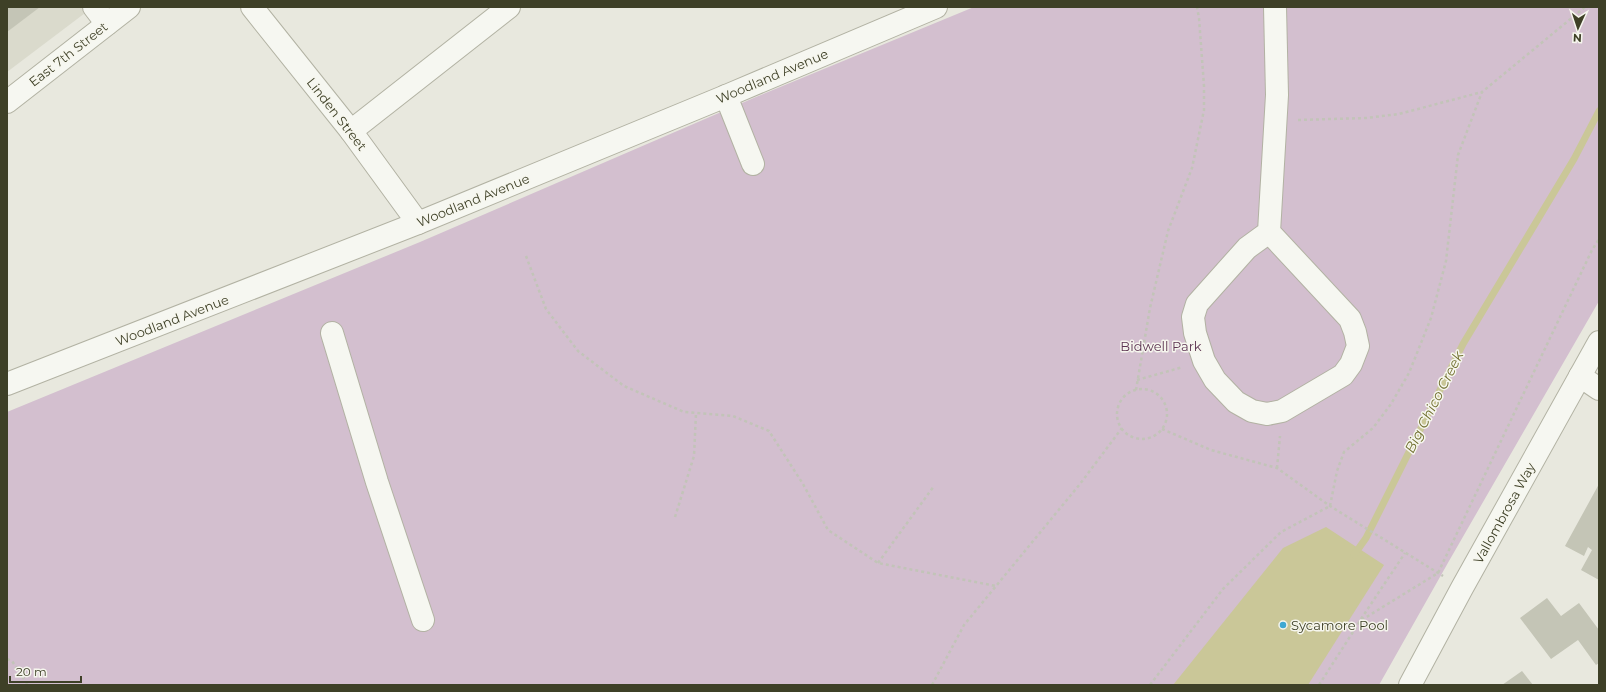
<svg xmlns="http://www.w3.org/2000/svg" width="1606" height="692" viewBox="0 0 1606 692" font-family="Montserrat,sans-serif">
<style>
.built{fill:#dadacc}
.green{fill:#d3bfcf}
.water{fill:#cac798}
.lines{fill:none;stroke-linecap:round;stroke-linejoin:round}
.stream{stroke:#cac798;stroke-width:7}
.building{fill:#c4c5b6}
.minor-casing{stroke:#b2b2a3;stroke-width:24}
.path{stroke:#c2c4b8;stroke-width:2.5;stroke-dasharray:3 3;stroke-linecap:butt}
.minor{stroke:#f6f7f1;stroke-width:22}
.poi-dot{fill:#3fa8d2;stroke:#f6f6ee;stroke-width:1.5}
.labels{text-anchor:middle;stroke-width:3;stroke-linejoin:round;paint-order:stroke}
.street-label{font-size:13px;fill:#3e4027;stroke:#f6f6ee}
.park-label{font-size:13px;fill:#5c3452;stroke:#f6f6ee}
.poi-label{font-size:13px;fill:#3e4027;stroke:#f6f6ee;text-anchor:start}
.water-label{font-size:14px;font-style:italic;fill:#706f2e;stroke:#f6f6ee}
</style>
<rect width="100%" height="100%" fill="#e8e8de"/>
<path class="built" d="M 7,7 L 93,7 L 7,72 Z"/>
<path class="green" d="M 974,7 L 1599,7 L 1599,301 L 1449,561 L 1379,685 L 7,685 L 7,412 L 420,242 L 756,97 Z"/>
<path class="water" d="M 1326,527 L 1384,565 L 1308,685 L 1173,685 L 1283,548 Z"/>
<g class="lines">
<path class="stream" d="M 1354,555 L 1366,538 L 1463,344 L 1574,159 L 1599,111"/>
</g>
<g class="building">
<path d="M 7,7 L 40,7 L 7,32 Z"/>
<path d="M 1599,484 L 1599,580 L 1581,570 L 1592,550 L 1588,547 L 1584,556 L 1565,546 Z"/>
<path d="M 1547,598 L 1561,616 L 1579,603 L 1599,630 L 1598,631 L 1599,633 L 1599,663 L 1596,665 L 1578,640 L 1551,659 L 1520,618 Z"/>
<path d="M 1522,671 L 1533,685 L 1502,685 Z"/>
</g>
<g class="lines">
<defs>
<g id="minor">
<path d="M 94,7 L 107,24"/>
<path d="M 252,7 L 351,131 L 418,223"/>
<path d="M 726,96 L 753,164"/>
<path d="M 7,102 L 129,7"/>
<path d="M 351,131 L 509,7"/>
<path d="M 1269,232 L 1247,248 L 1197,304 L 1193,317 L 1195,333 L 1204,361 L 1215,380 L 1236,402 L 1252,411 L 1267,414 L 1282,411 L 1343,375 L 1351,364 L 1358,346 L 1355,332 L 1350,319 L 1269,232 L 1277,95 L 1275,7"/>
<path d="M 332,333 L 377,482 L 423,620"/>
<path d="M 1580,376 L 1599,389"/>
<path d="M 7,384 L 418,223 L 726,96 L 936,7"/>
<path d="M 1410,685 L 1462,588 L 1599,342"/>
</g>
</defs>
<use href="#minor" class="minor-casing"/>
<g class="path">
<path d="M 1298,120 L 1366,118 L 1399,114 L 1482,92"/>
<path d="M 526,256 L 546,309 L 578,351 L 624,386 L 684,412 L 733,416 L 769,431 L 803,484 L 828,530 L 878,563 L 996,586"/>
<path d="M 1137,380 L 1183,367"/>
<circle cx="1142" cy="414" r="25"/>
<path d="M 1136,390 L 1150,308 L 1168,231 L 1192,168 L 1204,110 L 1204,86 L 1199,18 L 1197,7"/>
<path d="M 1162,429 L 1211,450 L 1277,468 L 1330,506 L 1443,576"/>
<path d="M 1277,468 L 1280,436"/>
<path d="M 1330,506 L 1337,471 L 1344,452 L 1373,428 L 1391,404 L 1409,373 L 1431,318 L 1446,261 L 1458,155 L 1482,92 L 1585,7"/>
<path d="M 675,517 L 694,456 L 696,413"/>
<path d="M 878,563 L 934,486"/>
<path d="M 1361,619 L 1405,553"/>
<path d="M 7,659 L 12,661 L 28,685"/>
<path d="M 932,685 L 964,625 L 1080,484 L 1122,428"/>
<path d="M 1150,685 L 1223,589 L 1281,532 L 1330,506"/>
<path d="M 1319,685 L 1360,621 L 1438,573 L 1592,250 L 1599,239"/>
</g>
<use href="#minor" class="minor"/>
</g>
<circle class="poi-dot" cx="1283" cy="625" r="4"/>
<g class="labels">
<g class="street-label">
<text transform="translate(68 54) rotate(-38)" y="5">East 7th Street</text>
<text transform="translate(772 76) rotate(-23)" y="5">Woodland Avenue</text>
<text transform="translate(337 114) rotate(52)" y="5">Linden Street</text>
<text transform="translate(473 200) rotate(-22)" y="5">Woodland Avenue</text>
<text transform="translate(172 320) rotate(-21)" y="5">Woodland Avenue</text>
<text transform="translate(1504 513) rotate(-61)" y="5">Vallombrosa Way</text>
</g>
<g class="park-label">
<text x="1161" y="351">Bidwell Park</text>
</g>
<g class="poi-label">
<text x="1291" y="630">Sycamore Pool</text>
</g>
<g class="water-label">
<text transform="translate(1434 402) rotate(-63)" y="5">Big Chico Creek</text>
</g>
</g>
<rect width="1606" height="692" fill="none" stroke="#3e4027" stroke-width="16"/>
<g transform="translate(1578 28) rotate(183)" stroke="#f6f6ee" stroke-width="3" paint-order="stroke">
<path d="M0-3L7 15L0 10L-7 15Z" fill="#3e4027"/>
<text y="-6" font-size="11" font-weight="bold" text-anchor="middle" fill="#3e4027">N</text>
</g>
<path d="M10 676v6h71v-6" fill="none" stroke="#3e4027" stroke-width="2"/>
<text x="16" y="676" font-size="12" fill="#3e4027" stroke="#f6f6ee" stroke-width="3" paint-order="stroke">20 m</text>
</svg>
